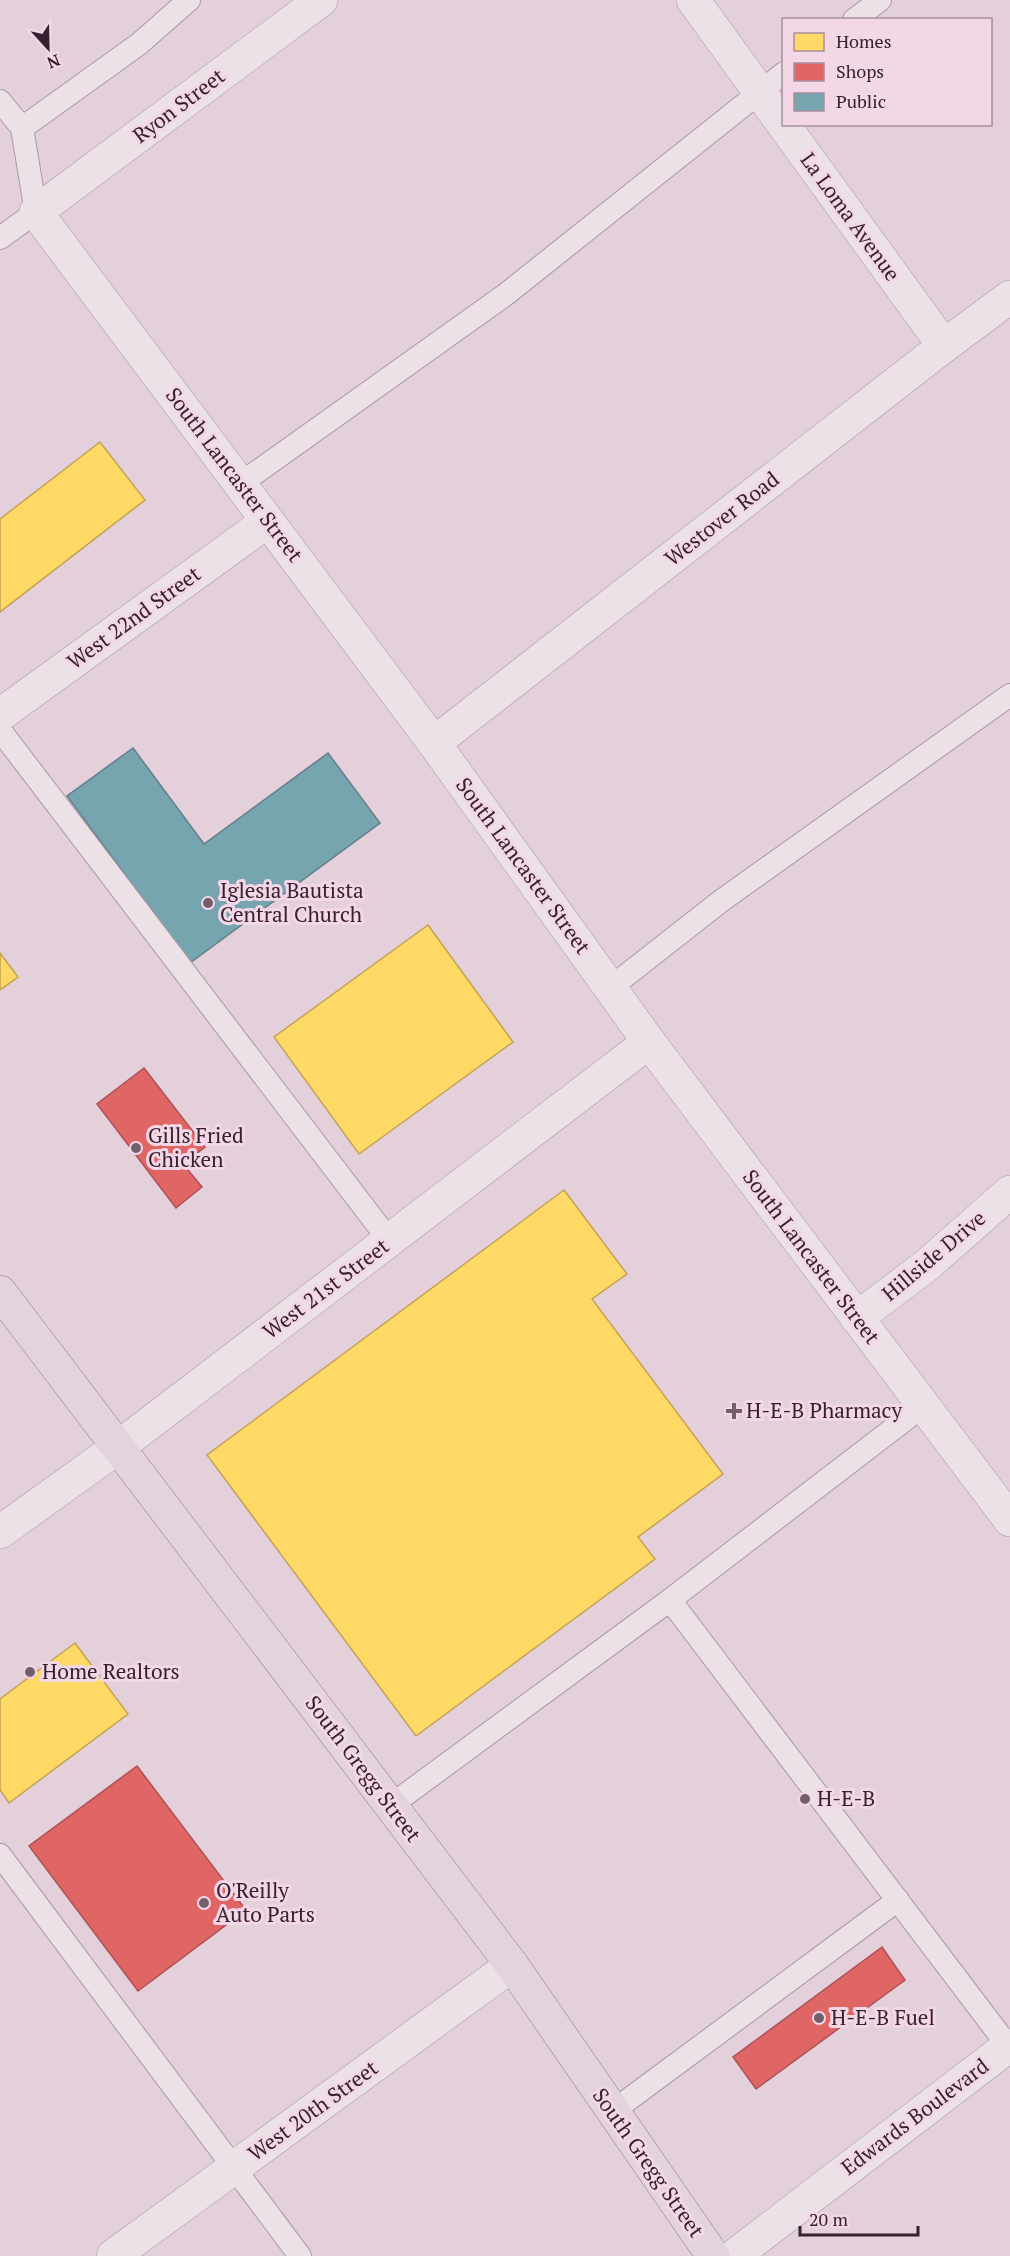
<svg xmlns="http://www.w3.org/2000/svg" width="1010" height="2256" viewBox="0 0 1010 2256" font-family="'PT Serif',serif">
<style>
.homes{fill:#ffd966;stroke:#c3a256;stroke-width:1.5}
.shops{fill:#e06666;stroke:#ad5156;stroke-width:1.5}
.public{fill:#76a5af;stroke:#637d89;stroke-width:1.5}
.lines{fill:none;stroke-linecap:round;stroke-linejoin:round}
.service-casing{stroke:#a998a2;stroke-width:24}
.minor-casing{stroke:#a998a2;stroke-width:34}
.primary-casing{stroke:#8e7f89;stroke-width:34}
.service{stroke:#ece1e7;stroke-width:22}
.minor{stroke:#ece1e7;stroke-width:33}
.primary{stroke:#e3d3dc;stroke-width:33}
.poi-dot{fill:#735e6c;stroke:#f3d7e6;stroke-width:2}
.labels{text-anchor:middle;stroke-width:6;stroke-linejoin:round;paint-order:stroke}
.street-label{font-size:21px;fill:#372131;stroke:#f3d7e6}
.poi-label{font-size:21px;fill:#372131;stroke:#f3d7e6;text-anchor:start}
</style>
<rect width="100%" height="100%" fill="#e3d0da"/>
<g class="homes">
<path d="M 100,442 L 145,500 L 0,612 L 0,519 Z"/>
<path d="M 428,925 L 513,1042 L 359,1154 L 274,1037 Z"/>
<path d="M 0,953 L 18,977 L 0,990 Z"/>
<path d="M 564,1190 L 627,1274 L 592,1299 L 723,1474 L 638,1537 L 655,1559 L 416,1736 L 207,1455 Z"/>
<path d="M 75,1643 L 128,1714 L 9,1803 L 0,1790 L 0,1699 Z"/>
</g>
<g class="shops">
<path d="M 144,1068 L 205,1147 L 183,1164 L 202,1187 L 176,1208 L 97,1104 Z"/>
<path d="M 137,1766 L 246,1910 L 138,1991 L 29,1846 Z"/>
<path d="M 882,1947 L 905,1980 L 756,2089 L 733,2057 Z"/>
</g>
<path class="public" d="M 133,748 L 204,844 L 328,753 L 380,823 L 190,963 L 67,796 Z"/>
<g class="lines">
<defs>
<g id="service">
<path d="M 854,20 L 880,0"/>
<path d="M 0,101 L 22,128 L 36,212 L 0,238"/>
<path d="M 22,128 L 139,44 L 189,0"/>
<path d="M 240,484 L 505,295 L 784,73"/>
<path d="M 0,730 L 389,1240"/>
<path d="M 610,988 L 721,901 L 1010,695"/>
<path d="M 670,1600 L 923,1406"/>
<path d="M 390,1806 L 670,1600 L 1008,2046"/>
<path d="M 0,1855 L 300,2256"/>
<path d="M 613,2111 L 898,1900"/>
</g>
<g id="minor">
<path d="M 321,0 L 36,212 L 434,743 L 649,1042 L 1010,1520"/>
<path d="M 693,0 L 944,346"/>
<path d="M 0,715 L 268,521"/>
<path d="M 434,743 L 944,346 L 1010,297"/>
<path d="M 857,1318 L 927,1265 L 1010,1192"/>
<path d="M 0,1532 L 117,1448 L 649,1042"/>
<path d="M 113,2256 L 512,1965"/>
<path d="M 734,2256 L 1010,2045"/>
</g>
<path id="primary" d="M 0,1292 L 512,1965 L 713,2256"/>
</defs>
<use href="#service" class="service-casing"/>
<use href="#minor" class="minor-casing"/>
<use href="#primary" class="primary-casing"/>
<use href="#service" class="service"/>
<use href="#minor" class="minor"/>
<use href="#primary" class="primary"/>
</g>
<g class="poi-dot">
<circle cx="208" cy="903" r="6"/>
<circle cx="136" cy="1148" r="6"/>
<path d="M731 1402h6v6h6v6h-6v6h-6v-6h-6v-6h6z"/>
<circle cx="30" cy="1672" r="6"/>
<circle cx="805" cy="1799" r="6"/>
<circle cx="204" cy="1903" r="6"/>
<circle cx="819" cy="2018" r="6"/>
</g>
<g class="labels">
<g class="street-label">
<text transform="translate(179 106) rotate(-37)" y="7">Ryon Street</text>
<text transform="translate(850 217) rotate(54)" y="7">La Loma Avenue</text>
<text transform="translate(234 475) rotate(53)" y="7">South Lancaster Street</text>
<text transform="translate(722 519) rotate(-38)" y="7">Westover Road</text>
<text transform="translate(134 618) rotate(-36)" y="7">West 22nd Street</text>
<text transform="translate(523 866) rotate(54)" y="7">South Lancaster Street</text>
<text transform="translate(934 1256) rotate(-40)" y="7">Hillside Drive</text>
<text transform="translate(811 1257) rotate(53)" y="7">South Lancaster Street</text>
<text transform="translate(326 1289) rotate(-37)" y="7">West 21st Street</text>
<text transform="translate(363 1769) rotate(53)" y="7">South Gregg Street</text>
<text transform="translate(313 2111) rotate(-36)" y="7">West 20th Street</text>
<text transform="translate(915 2117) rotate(-37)" y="7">Edwards Boulevard</text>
<text transform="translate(648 2163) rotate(55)" y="7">South Gregg Street</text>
</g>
<g class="poi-label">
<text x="220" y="898">Iglesia Bautista<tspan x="220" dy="24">Central Church</tspan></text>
<text x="148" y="1143">Gills Fried<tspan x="148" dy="24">Chicken</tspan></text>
<text x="746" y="1418">H-E-B Pharmacy</text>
<text x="42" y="1679">Home Realtors</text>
<text x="817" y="1806">H-E-B</text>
<text x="216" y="1898">O'Reilly<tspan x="216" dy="24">Auto Parts</tspan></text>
<text x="831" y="2025">H-E-B Fuel</text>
</g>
</g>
<rect x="782" y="18" width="210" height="108" fill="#f3d7e6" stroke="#a88e9e" stroke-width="1.5"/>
<rect x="794" y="33" width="30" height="18" fill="#ffd966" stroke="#a88e9e" stroke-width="1.5"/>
<text x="836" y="48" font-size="18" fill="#372131">Homes</text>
<rect x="794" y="63" width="30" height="18" fill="#e06666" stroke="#a88e9e" stroke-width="1.5"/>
<text x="836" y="78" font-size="18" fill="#372131">Shops</text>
<rect x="794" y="93" width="30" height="18" fill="#76a5af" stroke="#a88e9e" stroke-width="1.5"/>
<text x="836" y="108" font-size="18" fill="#372131">Public</text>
<g transform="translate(48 48) rotate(158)" stroke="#f3d7e6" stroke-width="4.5" paint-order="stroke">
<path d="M0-4.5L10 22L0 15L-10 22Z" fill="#372131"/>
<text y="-9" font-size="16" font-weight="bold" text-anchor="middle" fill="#372131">N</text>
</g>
<path d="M800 2226v9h118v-9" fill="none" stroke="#372131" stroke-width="3"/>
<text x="809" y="2226" font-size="18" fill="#372131" stroke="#f3d7e6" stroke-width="4.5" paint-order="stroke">20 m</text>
</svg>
